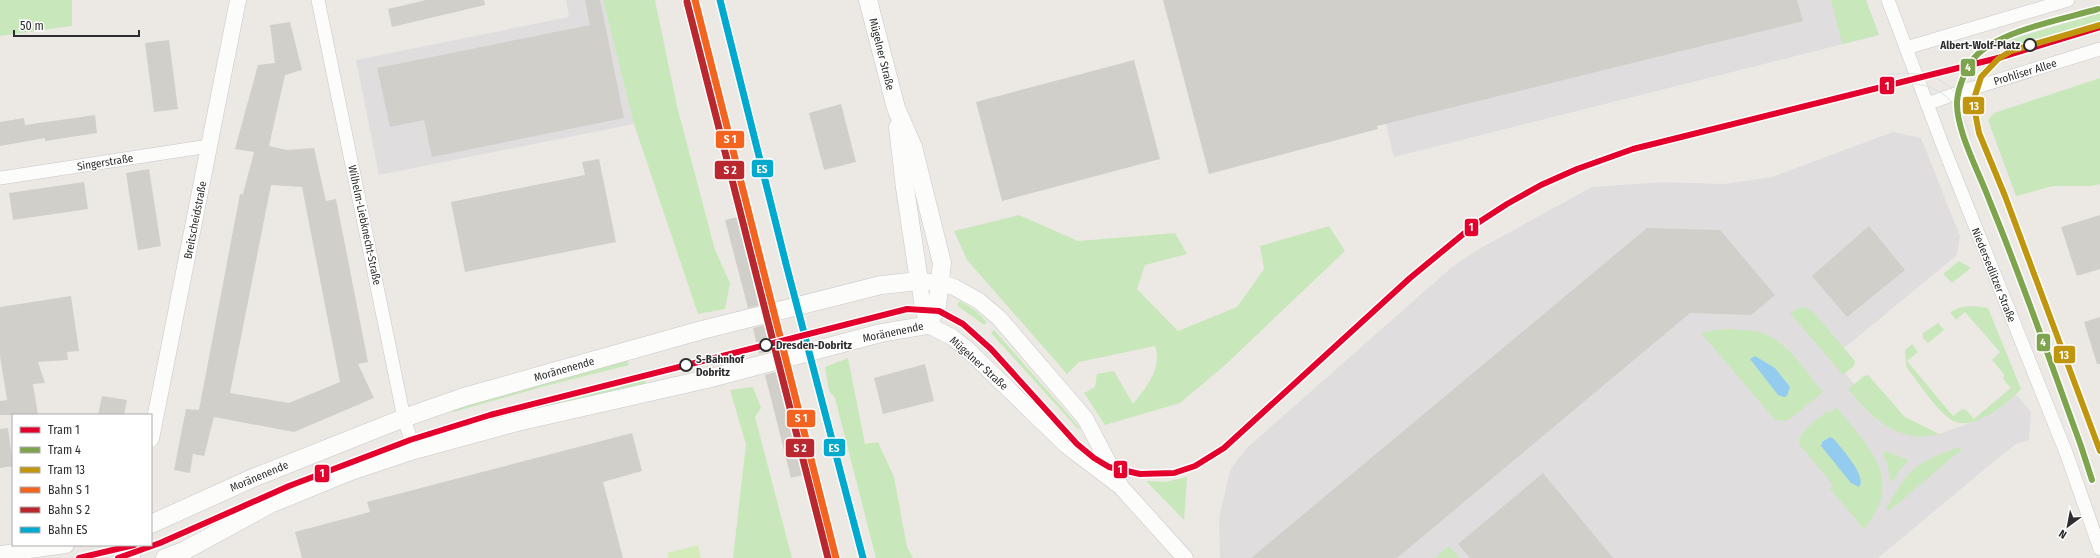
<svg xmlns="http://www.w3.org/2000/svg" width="2100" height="558" viewBox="0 0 2100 558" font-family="'Fira Sans Condensed',sans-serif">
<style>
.industrial{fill:#e0dddf}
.green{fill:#c8e8bb;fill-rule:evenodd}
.pitch{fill:#d3ecb9}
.water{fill:#94ccf0}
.building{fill:#d1cfca;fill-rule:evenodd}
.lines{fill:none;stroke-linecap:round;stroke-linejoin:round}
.minor-casing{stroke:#c9c8c8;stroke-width:14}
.tertiary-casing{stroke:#c9c8c8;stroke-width:17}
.secondary-casing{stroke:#c9c8c8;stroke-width:19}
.minor{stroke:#fcfcfb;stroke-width:13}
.tertiary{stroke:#fcfcfb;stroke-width:16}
.secondary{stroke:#fcfcfb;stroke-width:18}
.tram{stroke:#dedfe1;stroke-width:1}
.rail-1-casing{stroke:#fff;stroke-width:10}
.rail-2-casing{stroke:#fff;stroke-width:10}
.rail-3-casing{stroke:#fff;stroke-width:10}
.rail-1{stroke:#f36421;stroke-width:7}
.rail-2{stroke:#b8282e;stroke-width:7}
.rail-3{stroke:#00a9ce;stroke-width:7}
.tram-1-casing{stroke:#fff;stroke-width:9}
.tram-2-casing{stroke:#fff;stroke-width:9}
.tram-3-casing{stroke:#fff;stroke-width:9}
.tram-1{stroke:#e4002c;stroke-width:6}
.tram-2{stroke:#7ea44d;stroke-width:6}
.tram-3{stroke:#bf960e;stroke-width:6}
.stop-dot{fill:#fff;stroke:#2d2d2d;stroke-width:2}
.labels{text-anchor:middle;stroke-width:3;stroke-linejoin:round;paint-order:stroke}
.stop-label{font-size:11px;font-weight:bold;fill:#2d2d2d;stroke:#fff;text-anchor:start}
.street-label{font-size:11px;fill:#2d2d2d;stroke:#fff}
.line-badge{stroke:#fff;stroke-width:1.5}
.badge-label{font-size:11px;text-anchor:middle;font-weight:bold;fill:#fff}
</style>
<rect width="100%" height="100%" fill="#ece9e4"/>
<g class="industrial">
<path d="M 566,0 L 603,0 L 634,124 L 379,175 L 356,60 L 569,17 Z"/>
<path d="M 1355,0 L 1866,0 L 1879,35 L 1394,157 Z"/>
<path d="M 1893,132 L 1921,138 L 1960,236 L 1957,255 L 1842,350 L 1843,371 L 1856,386 L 1902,422 L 1923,433 L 1939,434 L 1975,421 L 1974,419 L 2011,388 L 2031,412 L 2030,428 L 2029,440 L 2016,444 L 1992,463 L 1878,558 L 1220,558 L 1219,518 L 1230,471 L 1236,461 L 1248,447 L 1453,266 L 1479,249 L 1592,187 L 1663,182 L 1723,184 L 1772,177 Z"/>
</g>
<g class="green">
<path d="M 0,0 L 72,0 L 72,26 L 0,36 Z"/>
<path d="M 603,0 L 655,0 L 677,106 L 715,250 L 730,283 L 725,309 L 698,314 L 634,124 Z"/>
<path d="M 1831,0 L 1866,0 L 1879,35 L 1842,44 Z"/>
<path d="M 2100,13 L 2100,29 L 2023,53 L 2010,60 L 2005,41 Z"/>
<path d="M 2100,78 L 2100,184 L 2091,186 L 2053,186 L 2016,196 L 1988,120 L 1994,113 Z"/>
<path d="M 1019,215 L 1078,241 L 1175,233 L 1187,254 L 1145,265 L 1137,289 L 1178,331 L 1237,307 L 1264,269 L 1260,246 L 1329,226 L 1345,251 L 1224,366 L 1180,403 L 1105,425 L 1084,393 L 1095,387 L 1097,374 L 1114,371 L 1133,404 C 1146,388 1163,367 1155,346 L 1079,362 L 1067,374 L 967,260 L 954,231 Z"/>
<path d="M 1959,261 L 1971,268 L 1952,283 L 1943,274 Z"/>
<path d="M 960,301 L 977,312 L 987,322 L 984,325 L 959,307 L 957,304 Z"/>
<path d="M 1974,306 L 1988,308 L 2021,389 C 2008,403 1970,435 1950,419 C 1934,407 1922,387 1910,372 L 1906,366 L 1905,350 L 1912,344 L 1918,352 L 1907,361 L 1953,416 L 1962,409 L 1966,410 L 1974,419 L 2011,388 L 2003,379 L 2004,374 L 1992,360 L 2000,352 L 1965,312 L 1956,320 L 1950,312 L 1961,307 Z"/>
<path d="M 1801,307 L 1809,309 L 1815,314 L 1855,361 L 1854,366 L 1843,375 L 1790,313 Z"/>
<path d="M 1938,323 L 1944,330 L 1928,343 L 1923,338 L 1923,333 Z"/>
<path d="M 1732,329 C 1742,330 1753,330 1763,333 C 1788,342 1806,372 1823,392 L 1790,419 L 1785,421 L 1775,420 L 1701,333 L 1715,330 Z"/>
<path d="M 994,330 L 1080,428 L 1078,429 L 991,333 Z"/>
<path d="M 626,356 L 629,365 L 542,387 L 454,412 L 451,410 Z"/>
<path d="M 848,358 L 865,444 L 878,442 L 894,477 L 907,547 L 913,558 L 876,558 L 835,398 L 829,391 L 825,367 Z"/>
<path d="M 1868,375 L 1905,417 L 1939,434 C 1899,445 1871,417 1848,389 L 1864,376 Z"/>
<path d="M 645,380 L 646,387 L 489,420 Z"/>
<path d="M 753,387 L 761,408 L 755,417 L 792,558 L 733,558 L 746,444 L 730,390 Z"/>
<path d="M 1836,407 C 1868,446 1906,479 1864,529 L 1830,489 L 1833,485 L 1799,444 C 1799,430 1817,420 1827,411 L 1829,413 ZM 1830,437 L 1834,439 L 1854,466 L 1854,486 L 1821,446 Z"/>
<path d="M 1959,447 L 1961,450 L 1889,511 L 1886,509 C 1910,466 1914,464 1959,447 Z"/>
<path d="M 1885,451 L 1909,460 L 1898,472 L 1893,481 L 1890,480 L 1888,467 L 1883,453 Z"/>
<path d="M 1187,477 L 1184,520 L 1146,481 L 1165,482 Z"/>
<path d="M 1449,546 L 1460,558 L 1435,558 Z"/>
</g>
<path class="pitch" d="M 698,545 L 701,558 L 668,558 L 667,553 Z"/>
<g class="water">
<path d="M 1755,356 L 1775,368 L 1790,387 L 1787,396 L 1784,397 L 1778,395 L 1750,359 Z"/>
<path d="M 1830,437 L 1834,439 C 1841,448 1868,477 1859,487 L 1851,483 L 1821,446 L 1822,442 Z"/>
</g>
<g class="building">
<path d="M 426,0 L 484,0 L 485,5 L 392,27 L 388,9 Z"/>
<path d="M 585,0 L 600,0 L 624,118 L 432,157 L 424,120 L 390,127 L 377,68 L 590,25 Z"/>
<path d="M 1163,0 L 1797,0 L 1803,21 L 1377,126 L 1378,129 L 1209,174 Z"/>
<path d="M 290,22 L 302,70 L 285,75 L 269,146 L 287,150 L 314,148 L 326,201 L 336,199 L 368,362 L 358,364 L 374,398 L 294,432 L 214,417 L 204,456 L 193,454 L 190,473 L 174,470 L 186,409 L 199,410 L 240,194 L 243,194 L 254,152 L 235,149 L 258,65 L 275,63 L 270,25 ZM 271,185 L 302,187 L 340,382 L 289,403 L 230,393 Z"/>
<path d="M 169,40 L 178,109 L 154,112 L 145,43 Z"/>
<path d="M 1134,60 L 1160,159 L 1002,201 L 976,102 Z"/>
<path d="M 841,104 L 856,162 L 824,170 L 809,113 Z"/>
<path d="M 95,115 L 97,133 L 45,141 L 45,138 L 0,146 L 0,122 L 24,118 L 25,125 Z"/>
<path d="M 599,159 L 616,242 L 465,272 L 451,202 L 585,175 L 582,162 Z"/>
<path d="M 149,169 L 161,246 L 138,250 L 126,173 Z"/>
<path d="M 84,182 L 88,209 L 13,220 L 9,193 Z"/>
<path d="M 745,215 L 768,303 L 748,308 L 725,220 Z"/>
<path d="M 2100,215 L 2100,269 L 2077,276 L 2061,227 Z"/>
<path d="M 1869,226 L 1905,270 L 1847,317 L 1812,276 Z"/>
<path d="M 1647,228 L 1720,230 L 1775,295 L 1751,315 L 1690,313 L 1397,558 L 1251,558 Z"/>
<path d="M 71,296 L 79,351 L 67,352 L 68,360 L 38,362 L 45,383 L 33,384 L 38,415 L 0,415 L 0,401 L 7,400 L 0,356 L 0,307 Z"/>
<path d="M 2100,317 L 2100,364 L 2097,364 L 2084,322 Z"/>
<path d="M 773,323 L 779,349 L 759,354 L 753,328 Z"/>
<path d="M 925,364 L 934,401 L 883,414 L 874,378 Z"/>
<path d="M 785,369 L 811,473 L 791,478 L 765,375 Z"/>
<path d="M 102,396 L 127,400 L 124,415 L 98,415 Z"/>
<path d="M 8,428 L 13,466 L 0,468 L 0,429 Z"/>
<path d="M 632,433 L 642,471 L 603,482 L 623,558 L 302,558 L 295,532 L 370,512 L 367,502 Z"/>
<path d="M 1543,473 L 1613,558 L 1470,558 L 1458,544 Z"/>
</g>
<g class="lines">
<defs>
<g id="minor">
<path d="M 318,0 L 404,418 L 414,450"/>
<path d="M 1888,0 L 1941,141 L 2067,455 L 2100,549"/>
<path d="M 1906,48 L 2068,0"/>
<path d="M 1927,104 L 1957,93 L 2100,49"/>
<path d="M 0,178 L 209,146"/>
</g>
<g id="tertiary">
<path d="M 151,439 L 238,0"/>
<path d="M 1121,487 L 1085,418 L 999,318 L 979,301 L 954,287 L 941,283 L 919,281 L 923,308 L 928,325 L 952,337 L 967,349 L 1067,446 L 1121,487 L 1185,558"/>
<path d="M 0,554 L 66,545"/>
</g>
<g id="secondary">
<path d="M 151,524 L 253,478 L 404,418 L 464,397 L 702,330 L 881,285 L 919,281 L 905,188 L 898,127"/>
<path d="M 131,558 L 132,545"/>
<path d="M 165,558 L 184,551 L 270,504 L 351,471 L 414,450 L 517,422 L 707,379 L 881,333 L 928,325 L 937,306 L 942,263 L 913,147 L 896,108 L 868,0"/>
</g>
</defs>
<use href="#minor" class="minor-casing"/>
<use href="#tertiary" class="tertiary-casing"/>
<use href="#secondary" class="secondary-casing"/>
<use href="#minor" class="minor"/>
<use href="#tertiary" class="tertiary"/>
<use href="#secondary" class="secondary"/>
<g class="tram">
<path d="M 1886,75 C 1942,67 1960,88 1980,137"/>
<path d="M 1889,85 C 1932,78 1956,95 1971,135"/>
</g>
<defs>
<path id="rail-1" d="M 695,0 L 836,558"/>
<path id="rail-2" d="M 687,2 L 828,558"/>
<path id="rail-3" d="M 720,0 L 786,264 L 863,558"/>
</defs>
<use href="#rail-1" class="rail-1-casing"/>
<use href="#rail-2" class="rail-2-casing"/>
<use href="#rail-3" class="rail-3-casing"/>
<use href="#rail-1" class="rail-1"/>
<use href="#rail-2" class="rail-2"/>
<use href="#rail-3" class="rail-3"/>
<defs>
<g id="tram-1">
<path d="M 79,558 L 134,545"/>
<path d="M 118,558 L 160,543 L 289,486 L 410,440 L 490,415 L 907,309 L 939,311 L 963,324 L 991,349 L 1077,444 L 1094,458 L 1109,467 L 1140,474 L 1174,473 L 1195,466 L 1224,448 L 1410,278 L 1473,226 L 1507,204 L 1541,185 L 1577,169 L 1633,149 L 2002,57 L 2100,27"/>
</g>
<path id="tram-2" d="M 2092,480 L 2081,446 C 2051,364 2023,282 1990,202 C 1980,174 1956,131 1957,102 C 1958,87 1966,68 1975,57 C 1998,31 2064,19 2098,9"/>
<path id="tram-3" d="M 2100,25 L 2011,51 L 1998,59 L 1981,77 L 1973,102 L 1979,133 L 2005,196 L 2100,451"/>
</defs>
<use href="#tram-1" class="tram-1-casing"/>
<use href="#tram-2" class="tram-2-casing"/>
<use href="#tram-3" class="tram-3-casing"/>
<use href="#tram-1" class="tram-1"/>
<use href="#tram-2" class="tram-2"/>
<use href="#tram-3" class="tram-3"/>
</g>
<g class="stop-dot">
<circle cx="2030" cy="45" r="6"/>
<circle cx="766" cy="345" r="6"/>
<circle cx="686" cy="365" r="6"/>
</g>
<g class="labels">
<g class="stop-label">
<text x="2020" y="49" text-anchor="end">Albert-Wolf-Platz</text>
<text x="776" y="349">Dresden-Dobritz</text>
<text x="696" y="363">S-Bahnhof<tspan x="696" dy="13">Dobritz</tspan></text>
</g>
<g class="street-label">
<text transform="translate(882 54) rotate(76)" y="4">Mügelner Straße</text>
<text transform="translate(2025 72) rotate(-17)" y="4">Prohliser Allee</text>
<text transform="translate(105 162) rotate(-9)" y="4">Singerstraße</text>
<text transform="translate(195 220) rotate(-79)" y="4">Breitscheidstraße</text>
<text transform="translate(365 225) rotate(78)" y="4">Wilhelm-Liebknecht-Straße</text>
<text transform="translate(1994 275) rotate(68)" y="4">Niedersedlitzer Straße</text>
<text transform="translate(893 332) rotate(-12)" y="4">Moränenende</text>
<text transform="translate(979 363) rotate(42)" y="4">Mügelner Straße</text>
<text transform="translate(564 369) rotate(-16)" y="4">Moränenende</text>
<text transform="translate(259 476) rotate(-23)" y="4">Moränenende</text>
</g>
</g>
<g class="line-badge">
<rect x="1960" y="58" width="16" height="19" rx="4" fill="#7ea44d"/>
<rect x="1879" y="76" width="16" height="19" rx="4" fill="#e4002c"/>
<rect x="1962" y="96" width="23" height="19" rx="4" fill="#bf960e"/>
<rect x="715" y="130" width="30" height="19" rx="4" fill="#f36421"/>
<rect x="751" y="159" width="23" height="19" rx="4" fill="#00a9ce"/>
<rect x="714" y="160" width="31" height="20" rx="4" fill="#b8282e"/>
<rect x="1464" y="218" width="15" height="19" rx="4" fill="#e4002c"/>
<rect x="2036" y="333" width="15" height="19" rx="4" fill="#7ea44d"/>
<rect x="2053" y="345" width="23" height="19" rx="4" fill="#bf960e"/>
<rect x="786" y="409" width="30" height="19" rx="4" fill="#f36421"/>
<rect x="823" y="438" width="23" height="19" rx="4" fill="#00a9ce"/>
<rect x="785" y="438" width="30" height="20" rx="4" fill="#b8282e"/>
<rect x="1113" y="460" width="15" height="19" rx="4" fill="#e4002c"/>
<rect x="314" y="464" width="16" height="19" rx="4" fill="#e4002c"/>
</g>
<g class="badge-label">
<text x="1968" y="71">4</text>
<text x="1887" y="90">1</text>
<text x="1974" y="110">13</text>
<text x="730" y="143">S 1</text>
<text x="762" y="173">ES</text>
<text x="730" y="174">S 2</text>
<text x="1471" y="231">1</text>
<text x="2043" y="346">4</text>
<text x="2064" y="359">13</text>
<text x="801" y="422">S 1</text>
<text x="834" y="452">ES</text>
<text x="800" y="452">S 2</text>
<text x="1120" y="473">1</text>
<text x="322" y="477">1</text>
</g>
<rect x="12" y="414" width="140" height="132" fill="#ffffff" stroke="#ababab"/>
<rect x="20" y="427" width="20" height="6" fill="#e4002c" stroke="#ababab"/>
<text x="48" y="434" font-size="12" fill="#2d2d2d">Tram 1</text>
<rect x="20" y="447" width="20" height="6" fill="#7ea44d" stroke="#ababab"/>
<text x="48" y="454" font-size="12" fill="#2d2d2d">Tram 4</text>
<rect x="20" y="467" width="20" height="6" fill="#bf960e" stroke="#ababab"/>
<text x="48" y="474" font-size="12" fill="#2d2d2d">Tram 13</text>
<rect x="20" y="487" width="20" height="6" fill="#f36421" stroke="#ababab"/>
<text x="48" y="494" font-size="12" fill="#2d2d2d">Bahn S 1</text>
<rect x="20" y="507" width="20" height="6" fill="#b8282e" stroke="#ababab"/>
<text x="48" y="514" font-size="12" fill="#2d2d2d">Bahn S 2</text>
<rect x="20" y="527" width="20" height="6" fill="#00a9ce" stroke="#ababab"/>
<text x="48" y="534" font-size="12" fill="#2d2d2d">Bahn ES</text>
<g transform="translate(2068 526) rotate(212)" stroke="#ffffff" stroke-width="3" paint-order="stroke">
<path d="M0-3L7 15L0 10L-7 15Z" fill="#2d2d2d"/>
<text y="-6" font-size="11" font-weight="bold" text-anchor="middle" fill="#2d2d2d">N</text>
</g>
<path d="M14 30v6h125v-6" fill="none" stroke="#2d2d2d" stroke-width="2"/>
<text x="20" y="30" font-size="12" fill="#2d2d2d" stroke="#ffffff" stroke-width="3" paint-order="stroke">50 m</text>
</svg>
